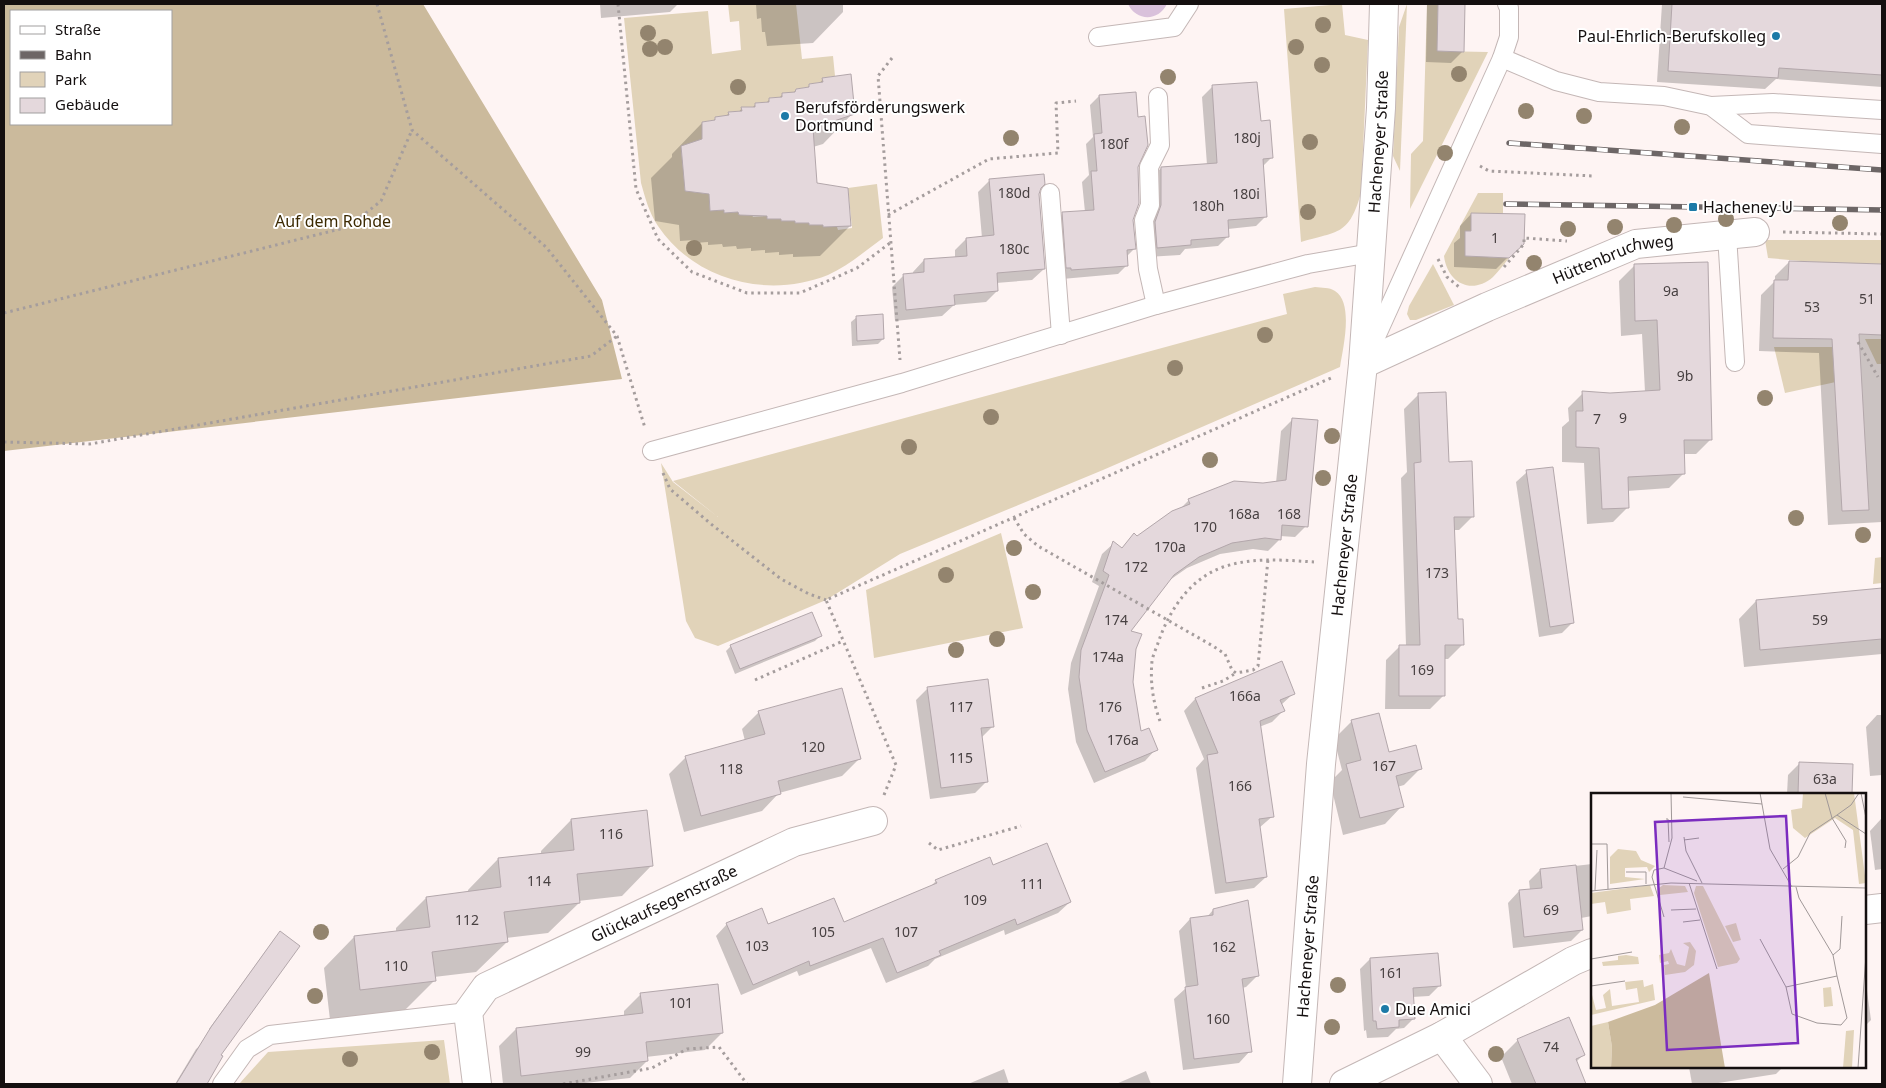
<svg xmlns="http://www.w3.org/2000/svg" width="1886" height="1088" viewBox="0 0 1886 1088" font-family="'Noto Sans',sans-serif">
<style>
.green{fill:#e1d3b9}
.forest{fill:#cbba9c;fill-rule:evenodd}
.water{fill:#d9c1db}
.shadow{fill:#0003}
.building{fill:#e4d8dc;stroke:#b3a7ab}
.lines{fill:none;stroke-linecap:round;stroke-linejoin:round}
.lane-casing{stroke:#c4b7b6;stroke-width:20}
.street-casing{stroke:#c4b7b6;stroke-width:30}
.path{stroke:#a59d9d;stroke-width:3;stroke-dasharray:2.5 4;stroke-linecap:butt}
.lane{stroke:#fff;stroke-width:18}
.street{stroke:#fff;stroke-width:28}
.rail-casing{stroke:#6d6666;stroke-width:5.5}
.rail{stroke:#fff;stroke-width:4;stroke-dasharray:11;stroke-linecap:butt}
.tree{fill:#93846e}
.poi-dot{fill:#1c7aa7;stroke:#fff;stroke-width:2}
.labels{text-anchor:middle;stroke-width:4;stroke-linejoin:round;paint-order:stroke}
.number-label{font-size:14px;fill:#484142}
.poi-label{font-size:16px;fill:#140f0f;stroke:#fff;text-anchor:start}
.street-label{font-size:16px;fill:#140f0f;stroke:#fff}
.park-label{font-size:16px;fill:#3b2901;stroke:#fff}
.inset-road{fill:none;stroke:#a09898;stroke-width:1}
.view{fill:#7b2cbf;fill-opacity:0.15;stroke:#7b2cbf;stroke-width:2.5}
.inset-edge{fill:none;stroke:#140f0f;stroke-width:2.5}
</style>
<rect width="100%" height="100%" fill="#fef4f3"/>
<g class="green">
<path d="M 728,4 L 796,4 L 802,59 L 833,56 L 835,76 L 823,78 L 823,82 L 809,84 L 809,87 L 796,89 L 795,92 L 782,97 L 769,98 L 769,102 L 755,103 L 755,107 L 742,107 L 742,111 L 729,112 L 729,115 L 715,120 L 702,122 L 702,139 L 681,147 L 682,160 L 688,160 L 684,178 L 685,191 L 709,194 L 710,210 L 724,210 L 724,213 L 738,212 L 739,215 L 752,215 L 753,217 L 767,216 L 767,219 L 781,219 L 781,221 L 795,221 L 795,223 L 809,223 L 809,225 L 823,225 L 824,227 L 837,227 L 838,230 L 852,228 L 848,188 L 877,184 L 883,238 C 865,251 848,266 828,275 C 768,299 695,281 658,226 C 649,213 645,197 641,183 L 624,18 L 708,11 L 712,54 L 741,50 L 739,21 L 730,22 Z"/>
<path d="M 1342,4 L 1345,35 L 1368,40 L 1361,193 C 1349,235 1339,231 1301,242 L 1284,9 Z"/>
<path d="M 1407,4 L 1400,171 L 1393,156 L 1399,27 Z"/>
<path d="M 1427,4 L 1438,4 L 1437,51 L 1488,52 L 1410,209 L 1411,154 L 1423,141 Z"/>
<path d="M 1478,193 L 1503,193 L 1503,214 L 1471,231 L 1465,231 L 1465,256 L 1509,258 C 1504,264 1499,271 1493,277 C 1471,296 1447,282 1444,256 Z"/>
<path d="M 1765,240 L 1882,240 L 1882,268 L 1768,258 Z"/>
<path d="M 1433,264 L 1454,305 L 1416,320 L 1410,320 L 1407,314 L 1409,306 Z"/>
<path d="M 1315,287 C 1322,288 1329,287 1335,291 C 1354,303 1343,348 1340,367 L 1103,470 L 900,554 L 826,600 L 718,646 L 695,638 L 686,621 L 661,463 L 673,482 L 718,517 L 673,481 L 1287,314 L 1283,294 Z"/>
<path d="M 1865,339 L 1882,339 L 1882,364 L 1877,364 Z"/>
<path d="M 1774,347 L 1840,347 L 1845,380 L 1785,393 Z"/>
<path d="M 1001,533 L 1023,628 L 874,658 L 866,590 Z"/>
<path d="M 1882,557 L 1882,583 L 1873,584 L 1875,558 Z"/>
<path d="M 444,1040 L 450,1084 L 239,1084 L 268,1052 Z"/>
</g>
<path class="forest" d="M 4,4 L 423,4 L 602,300 L 622,379 L 4,451 ZM 11,11 L 171,11 L 171,124 L 11,124 Z"/>
<path class="water" d="M 1128,4 L 1167,4 C 1158,22 1136,21 1128,4 Z"/>
<g class="shadow">
<path d="M 600,4 L 678,4 L 670,12 L 601,18 Z"/>
<path d="M 752,4 L 843,4 L 843,12 L 813,43 L 767,46 L 765,32 L 762,32 L 761,18 L 757,19 L 756,4 Z"/>
<path d="M 1427,4 L 1464,4 L 1463,51 L 1451,63 L 1426,62 Z"/>
<path d="M 1662,4 L 1882,4 L 1882,87 L 1776,79 L 1765,89 L 1657,82 Z"/>
<path d="M 823,79 L 853,113 L 823,144 L 813,147 L 816,184 L 850,226 L 820,256 L 793,257 L 793,254 L 779,255 L 779,252 L 765,253 L 765,250 L 751,251 L 751,248 L 737,249 L 736,246 L 723,247 L 722,244 L 708,245 L 708,242 L 694,243 L 694,240 L 680,241 L 679,225 L 655,221 L 651,178 L 672,157 L 672,154 L 702,123 L 712,122 L 716,118 L 725,117 L 729,113 L 738,113 L 742,108 L 752,108 L 756,104 L 766,103 L 770,99 L 779,98 L 783,94 L 792,94 L 796,90 L 806,89 L 810,85 L 819,84 Z"/>
<path d="M 1212,87 L 1259,122 L 1271,158 L 1262,167 L 1266,216 L 1256,226 L 1228,229 L 1228,236 L 1218,246 L 1185,249 L 1180,255 L 1147,257 L 1151,179 L 1161,168 L 1207,165 L 1202,97 Z"/>
<path d="M 1099,96 L 1137,167 L 1132,220 L 1134,249 L 1126,257 L 1127,265 L 1118,274 L 1062,279 L 1054,222 L 1063,213 L 1085,212 L 1082,182 L 1089,175 L 1086,144 L 1093,137 L 1090,105 Z"/>
<path d="M 1043,176 L 1038,194 L 1044,269 L 1032,280 L 996,283 L 997,291 L 986,302 L 954,305 L 942,316 L 895,321 L 892,287 L 904,275 L 913,274 L 913,272 L 924,260 L 955,258 L 955,250 L 966,239 L 982,238 L 978,192 L 989,181 Z"/>
<path d="M 1471,214 L 1513,252 L 1496,269 L 1454,267 L 1454,243 L 1460,238 L 1460,226 Z"/>
<path d="M 1789,262 L 1882,265 L 1882,522 L 1828,525 L 1819,353 L 1759,351 L 1761,295 L 1775,281 L 1775,276 Z"/>
<path d="M 1634,266 L 1711,439 L 1696,454 L 1683,454 L 1684,473 L 1669,488 L 1627,491 L 1628,507 L 1613,522 L 1587,524 L 1584,463 L 1562,462 L 1562,427 L 1569,421 L 1568,408 L 1583,393 L 1610,394 L 1645,392 L 1642,334 L 1621,336 L 1619,281 Z"/>
<path d="M 857,317 L 883,339 L 878,344 L 852,346 L 851,322 Z"/>
<path d="M 1418,395 L 1473,516 L 1459,530 L 1453,530 L 1456,621 L 1462,645 L 1448,659 L 1444,659 L 1444,695 L 1430,709 L 1385,709 L 1386,660 L 1400,646 L 1406,646 L 1401,478 L 1407,472 L 1404,409 Z"/>
<path d="M 1292,420 L 1306,526 L 1295,537 L 1280,536 L 1280,539 L 1268,551 L 1253,549 L 1220,554 L 1187,568 L 1167,582 L 1129,631 L 1135,649 L 1131,682 L 1140,733 L 1156,749 L 1145,761 L 1094,783 L 1076,742 L 1068,689 L 1071,663 L 1099,586 L 1092,582 L 1102,554 L 1114,543 L 1121,549 L 1134,535 L 1137,538 L 1180,509 L 1188,501 L 1234,482 L 1263,484 L 1276,483 L 1281,431 Z"/>
<path d="M 1527,472 L 1573,622 L 1562,633 L 1539,637 L 1516,482 Z"/>
<path d="M 1882,590 L 1882,654 L 1744,667 L 1739,619 L 1756,601 Z"/>
<path d="M 821,635 L 815,641 L 735,674 L 726,651 L 731,646 Z"/>
<path d="M 1281,663 L 1294,693 L 1281,705 L 1283,711 L 1272,722 L 1259,727 L 1273,816 L 1259,828 L 1266,877 L 1254,888 L 1215,894 L 1196,768 L 1204,759 L 1184,711 L 1195,699 Z"/>
<path d="M 928,688 L 993,726 L 981,738 L 987,781 L 975,793 L 930,799 L 916,700 Z"/>
<path d="M 759,712 L 859,759 L 842,776 L 779,793 L 762,811 L 684,832 L 669,774 L 686,757 L 745,741 L 742,729 Z"/>
<path d="M 1378,715 L 1389,754 L 1421,768 L 1404,785 L 1397,787 L 1402,806 L 1385,824 L 1343,835 L 1330,782 L 1342,770 L 1334,739 L 1351,722 Z"/>
<path d="M 1877,715 L 1882,715 L 1882,775 L 1870,776 L 1866,727 Z"/>
<path d="M 1800,763 L 1851,789 L 1846,794 L 1787,794 L 1788,775 Z"/>
<path d="M 1881,819 L 1882,869 L 1875,870 L 1870,831 Z"/>
<path d="M 571,820 L 652,865 L 622,896 L 578,901 L 579,903 L 548,933 L 506,938 L 507,942 L 476,972 L 434,977 L 435,980 L 404,1011 L 330,1020 L 324,968 L 354,937 L 396,932 L 396,928 L 426,898 L 468,893 L 468,890 L 498,859 L 541,854 L 541,851 Z"/>
<path d="M 1592,864 L 1592,916 L 1581,918 L 1582,930 L 1571,941 L 1513,948 L 1508,903 L 1519,891 L 1530,890 L 1529,881 L 1540,870 Z"/>
<path d="M 992,867 L 1070,902 L 1058,913 L 1005,935 L 1004,930 L 935,959 L 928,966 L 886,983 L 871,948 L 799,976 L 797,971 L 741,995 L 716,936 L 727,924 L 768,926 L 843,923 L 929,888 L 936,881 Z"/>
<path d="M 1213,910 L 1257,976 L 1246,987 L 1242,988 L 1250,1051 L 1239,1063 L 1183,1070 L 1174,999 L 1186,988 L 1179,931 L 1190,919 L 1207,917 Z"/>
<path d="M 275,938 L 204,1084 L 175,1084 L 196,1049 L 202,1044 L 211,1050 L 209,1029 Z"/>
<path d="M 1370,959 L 1439,986 L 1429,996 L 1412,997 L 1414,1018 L 1404,1028 L 1396,1029 L 1388,1037 L 1367,1038 L 1366,1030 L 1364,1031 L 1360,969 Z"/>
<path d="M 1865,976 L 1871,1020 L 1865,1026 Z"/>
<path d="M 641,994 L 722,1033 L 705,1050 L 646,1057 L 647,1061 L 630,1078 L 576,1084 L 503,1084 L 499,1046 L 516,1029 L 624,1017 L 624,1011 Z"/>
<path d="M 1518,1040 L 1583,1055 L 1576,1062 L 1585,1084 L 1512,1084 L 1501,1057 Z"/>
<path d="M 1689,1067 L 1783,1067 L 1776,1074 L 1712,1084 L 1692,1084 Z"/>
<path d="M 1004,1069 L 1009,1084 L 968,1084 Z"/>
<path d="M 1146,1071 L 1151,1084 L 1116,1084 Z"/>
</g>
<g class="building">
<path d="M 1438,4 L 1465,4 L 1464,52 L 1437,51 Z"/>
<path d="M 1672,4 L 1882,4 L 1882,75 L 1779,68 L 1778,78 L 1668,71 Z"/>
<path d="M 851,74 L 855,114 L 813,128 L 817,183 L 848,188 L 851,226 L 823,227 L 823,225 L 809,225 L 809,223 L 795,223 L 795,221 L 781,221 L 781,219 L 767,219 L 767,216 L 739,215 L 738,212 L 724,213 L 724,210 L 710,211 L 709,194 L 685,191 L 681,146 L 702,139 L 702,122 L 715,120 L 715,117 L 729,115 L 728,112 L 742,111 L 741,107 L 755,107 L 755,103 L 769,102 L 769,98 L 782,97 L 782,93 L 795,92 L 796,89 L 809,87 L 809,84 L 823,82 L 822,78 Z"/>
<path d="M 1257,82 L 1261,121 L 1270,120 L 1273,158 L 1263,159 L 1267,217 L 1228,220 L 1229,237 L 1191,240 L 1191,245 L 1157,248 L 1155,222 L 1161,205 L 1161,167 L 1217,163 L 1212,85 Z"/>
<path d="M 1136,92 L 1138,117 L 1145,116 L 1148,145 L 1138,167 L 1139,203 L 1133,220 L 1136,249 L 1127,250 L 1128,266 L 1071,270 L 1071,268 L 1066,268 L 1062,212 L 1094,210 L 1091,171 L 1097,171 L 1094,134 L 1102,133 L 1099,95 Z"/>
<path d="M 1044,174 L 1045,184 L 1041,188 L 1039,194 L 1045,269 L 997,273 L 998,291 L 954,295 L 955,305 L 906,310 L 903,274 L 924,272 L 924,259 L 967,256 L 966,238 L 994,235 L 989,179 Z"/>
<path d="M 1471,213 L 1525,214 L 1524,244 L 1509,258 L 1465,256 L 1465,231 L 1471,231 Z"/>
<path d="M 1789,261 L 1882,264 L 1882,335 L 1859,334 L 1869,510 L 1842,511 L 1832,339 L 1773,338 L 1774,280 L 1788,280 Z"/>
<path d="M 1708,262 L 1712,440 L 1684,440 L 1685,474 L 1628,477 L 1629,508 L 1602,509 L 1599,448 L 1576,447 L 1576,411 L 1583,411 L 1582,391 L 1610,393 L 1660,390 L 1657,320 L 1635,321 L 1634,264 Z"/>
<path d="M 883,314 L 884,339 L 857,341 L 856,316 Z"/>
<path d="M 1446,392 L 1449,462 L 1472,461 L 1474,517 L 1454,517 L 1458,619 L 1463,619 L 1464,645 L 1445,645 L 1445,696 L 1399,696 L 1399,645 L 1420,645 L 1414,463 L 1421,462 L 1418,393 Z"/>
<path d="M 1292,418 L 1318,420 L 1308,527 L 1282,525 L 1281,540 L 1265,538 L 1232,543 L 1199,557 L 1174,575 L 1131,631 L 1142,634 L 1136,649 L 1133,682 L 1141,731 L 1149,728 L 1158,750 L 1105,772 L 1087,730 L 1079,677 L 1081,650 L 1109,575 L 1103,571 L 1113,541 L 1122,548 L 1134,533 L 1137,536 L 1172,511 L 1190,504 L 1188,499 L 1234,481 L 1263,483 L 1286,480 Z"/>
<path d="M 1553,467 L 1574,623 L 1550,627 L 1526,470 Z"/>
<path d="M 1882,588 L 1882,639 L 1760,650 L 1756,600 Z"/>
<path d="M 812,612 L 822,636 L 740,669 L 730,645 Z"/>
<path d="M 1282,661 L 1295,694 L 1280,700 L 1285,711 L 1260,721 L 1274,817 L 1259,819 L 1267,877 L 1226,883 L 1207,755 L 1218,753 L 1195,698 Z"/>
<path d="M 988,679 L 994,727 L 981,728 L 988,782 L 941,788 L 927,687 Z"/>
<path d="M 842,688 L 861,759 L 778,781 L 781,794 L 701,816 L 685,756 L 765,734 L 758,711 Z"/>
<path d="M 1379,713 L 1389,752 L 1416,745 L 1422,769 L 1396,776 L 1404,807 L 1360,818 L 1346,764 L 1361,760 L 1351,720 Z"/>
<path d="M 1799,762 L 1853,764 L 1852,794 L 1798,794 Z"/>
<path d="M 647,810 L 653,866 L 577,874 L 580,903 L 504,912 L 508,942 L 432,952 L 436,981 L 360,990 L 354,936 L 430,927 L 426,897 L 501,887 L 498,858 L 574,850 L 571,819 Z"/>
<path d="M 1047,843 L 1071,902 L 1017,925 L 1015,919 L 939,951 L 941,955 L 897,973 L 883,938 L 810,966 L 809,961 L 753,985 L 726,923 L 762,908 L 768,924 L 834,898 L 844,922 L 937,883 L 935,880 L 990,857 L 993,865 Z"/>
<path d="M 1576,865 L 1583,930 L 1524,937 L 1519,890 L 1542,888 L 1540,869 Z"/>
<path d="M 1248,900 L 1259,976 L 1242,979 L 1252,1052 L 1194,1059 L 1185,987 L 1198,985 L 1190,918 L 1213,915 L 1213,909 Z"/>
<path d="M 280,931 L 300,946 L 221,1055 L 223,1056 L 207,1084 L 176,1084 L 211,1027 Z"/>
<path d="M 1438,953 L 1441,986 L 1413,988 L 1415,1019 L 1399,1020 L 1399,1027 L 1377,1029 L 1376,1021 L 1373,1021 L 1370,958 Z"/>
<path d="M 718,984 L 723,1033 L 646,1042 L 648,1061 L 521,1076 L 516,1028 L 643,1013 L 640,993 Z"/>
<path d="M 1569,1017 L 1585,1055 L 1576,1059 L 1586,1084 L 1536,1084 L 1517,1039 Z"/>
</g>
<g class="lines">
<defs>
<g id="lane">
<path d="M 1098,37 L 1174,27 L 1189,4"/>
<path d="M 1502,58 L 1556,81 L 1599,92 L 1664,96 L 1711,106 L 1748,134 L 1882,144"/>
<path d="M 1711,106 L 1773,103 L 1882,110"/>
<path d="M 1050,193 L 1061,335"/>
<path d="M 1727,235 L 1735,362"/>
<path d="M 1156,305 L 1148,269 L 1144,220 L 1150,205 L 1149,167 L 1160,145 L 1158,97"/>
<path d="M 1370,350 L 1502,58 L 1509,37 L 1509,8 L 1507,4"/>
<path d="M 652,451 L 902,383 L 1156,305 L 1308,264 L 1371,253"/>
<path d="M 222,1084 L 247,1049 L 270,1035 L 468,1012"/>
</g>
<g id="street">
<path id="s1" d="M 1363,364 L 1487,307 L 1636,244 L 1755,232"/>
<path d="M 1865,910 L 1882,908"/>
<path d="M 1442,1036 L 1478,1084"/>
<path id="s2" d="M 477,1084 L 468,1012 L 486,987 L 794,842 L 873,821"/>
<path id="s3" d="M 1297,1084 L 1321,764 L 1363,364 L 1381,108 L 1384,4"/>
<path d="M 1344,1084 L 1442,1036 L 1573,961 L 1592,953"/>
</g>
</defs>
<use href="#lane" class="lane-casing"/>
<use href="#street" class="street-casing"/>
<g class="path">
<path d="M 377,4 L 412,130 L 546,247 L 617,336 L 645,428"/>
<path d="M 618,4 L 636,189 L 658,239 L 692,272 L 747,293 L 800,293 L 857,268 L 890,243"/>
<path d="M 892,58 L 878,76 L 900,360"/>
<path d="M 1480,166 L 1489,171 L 1594,176"/>
<path d="M 888,215 L 989,159 L 1058,153 L 1056,103 L 1076,101"/>
<path d="M 1783,232 L 1882,234"/>
<path d="M 1438,259 L 1447,277 L 1459,287"/>
<path d="M 1504,267 L 1524,244 L 1524,238 L 1567,241"/>
<path d="M 4,313 L 348,227 L 381,201 L 412,130"/>
<path d="M 1858,342 L 1878,377"/>
<path d="M 4,442 L 90,444 L 591,356 L 617,336"/>
<path d="M 663,473 L 670,489 L 711,524 L 781,579 L 809,594 L 826,600"/>
<path d="M 1014,518 L 1024,534 L 1038,546 L 1213,646 L 1225,654 L 1232,670 L 1236,673 L 1253,670 L 1258,666 L 1268,559"/>
<path d="M 755,680 L 843,641"/>
<path d="M 1202,688 L 1223,681 L 1236,673"/>
<path d="M 1160,721 C 1153,702 1150,682 1152,661 C 1153,655 1156,649 1158,643 C 1169,611 1189,579 1223,567 C 1253,557 1283,560 1314,562"/>
<path d="M 884,795 L 896,765 L 826,600 L 1331,378"/>
<path d="M 929,843 L 938,850 L 1021,826"/>
<path d="M 563,1084 L 652,1068 L 687,1049 L 719,1047 L 747,1084"/>
</g>
<use href="#lane" class="lane"/>
<use href="#street" class="street"/>
<defs>
<g id="rail">
<path d="M 1509,143 L 1882,170"/>
<path d="M 1506,204 L 1882,210"/>
</g>
</defs>
<use href="#rail" class="rail-casing"/>
<use href="#rail" class="rail"/>
</g>
<g class="tree">
<circle cx="1323" cy="25" r="8"/>
<circle cx="648" cy="33" r="8"/>
<circle cx="665" cy="47" r="8"/>
<circle cx="1296" cy="47" r="8"/>
<circle cx="650" cy="49" r="8"/>
<circle cx="1322" cy="65" r="8"/>
<circle cx="1459" cy="74" r="8"/>
<circle cx="1168" cy="77" r="8"/>
<circle cx="738" cy="87" r="8"/>
<circle cx="1526" cy="111" r="8"/>
<circle cx="1584" cy="116" r="8"/>
<circle cx="1682" cy="127" r="8"/>
<circle cx="1011" cy="138" r="8"/>
<circle cx="1310" cy="142" r="8"/>
<circle cx="1445" cy="153" r="8"/>
<circle cx="1308" cy="212" r="8"/>
<circle cx="1726" cy="219" r="8"/>
<circle cx="1840" cy="223" r="8"/>
<circle cx="1674" cy="225" r="8"/>
<circle cx="1615" cy="227" r="8"/>
<circle cx="1568" cy="229" r="8"/>
<circle cx="694" cy="248" r="8"/>
<circle cx="1534" cy="263" r="8"/>
<circle cx="1265" cy="335" r="8"/>
<circle cx="1175" cy="368" r="8"/>
<circle cx="1765" cy="398" r="8"/>
<circle cx="991" cy="417" r="8"/>
<circle cx="1332" cy="436" r="8"/>
<circle cx="909" cy="447" r="8"/>
<circle cx="1210" cy="460" r="8"/>
<circle cx="1323" cy="478" r="8"/>
<circle cx="1796" cy="518" r="8"/>
<circle cx="1863" cy="535" r="8"/>
<circle cx="1014" cy="548" r="8"/>
<circle cx="946" cy="575" r="8"/>
<circle cx="1033" cy="592" r="8"/>
<circle cx="997" cy="639" r="8"/>
<circle cx="956" cy="650" r="8"/>
<circle cx="321" cy="932" r="8"/>
<circle cx="1338" cy="985" r="8"/>
<circle cx="315" cy="996" r="8"/>
<circle cx="1332" cy="1027" r="8"/>
<circle cx="432" cy="1052" r="8"/>
<circle cx="1496" cy="1054" r="8"/>
<circle cx="350" cy="1059" r="8"/>
</g>
<g class="poi-dot">
<circle cx="1776" cy="36" r="5"/>
<circle cx="785" cy="116" r="5"/>
<rect x="1688" y="202" width="10" height="10" rx="2.5"/>
<circle cx="1385" cy="1009" r="5"/>
</g>
<g class="labels">
<g class="number-label">
<text x="1247" y="143">180j</text>
<text x="1114" y="149">180f</text>
<text x="1014" y="198">180d</text>
<text x="1246" y="199">180i</text>
<text x="1208" y="211">180h</text>
<text x="1495" y="243">1</text>
<text x="1014" y="254">180c</text>
<text x="1671" y="296">9a</text>
<text x="1867" y="304">51</text>
<text x="1812" y="312">53</text>
<text x="1685" y="381">9b</text>
<text x="1623" y="423">9</text>
<text x="1597" y="424">7</text>
<text x="1244" y="519">168a</text>
<text x="1289" y="519">168</text>
<text x="1205" y="532">170</text>
<text x="1170" y="552">170a</text>
<text x="1136" y="572">172</text>
<text x="1437" y="578">173</text>
<text x="1116" y="625">174</text>
<text x="1820" y="625">59</text>
<text x="1108" y="662">174a</text>
<text x="1422" y="675">169</text>
<text x="1245" y="701">166a</text>
<text x="961" y="712">117</text>
<text x="1110" y="712">176</text>
<text x="1123" y="745">176a</text>
<text x="813" y="752">120</text>
<text x="961" y="763">115</text>
<text x="1384" y="771">167</text>
<text x="731" y="774">118</text>
<text x="1825" y="784">63a</text>
<text x="1240" y="791">166</text>
<text x="611" y="839">116</text>
<text x="539" y="886">114</text>
<text x="1032" y="889">111</text>
<text x="975" y="905">109</text>
<text x="1551" y="915">69</text>
<text x="467" y="925">112</text>
<text x="823" y="937">105</text>
<text x="906" y="937">107</text>
<text x="757" y="951">103</text>
<text x="1224" y="952">162</text>
<text x="396" y="971">110</text>
<text x="1391" y="978">161</text>
<text x="681" y="1008">101</text>
<text x="1218" y="1024">160</text>
<text x="1551" y="1052">74</text>
<text x="583" y="1057">99</text>
</g>
<g class="poi-label">
<text x="1766" y="42" text-anchor="end">Paul-Ehrlich-Berufskolleg</text>
<text x="795" y="113">Berufsförderungswerk<tspan x="795" dy="18">Dortmund</tspan></text>
<text x="1703" y="213">Hacheney U</text>
<text x="1395" y="1015">Due Amici</text>
</g>
<g class="street-label">
<text dy="6" stroke="none"><textPath href="#s3" startOffset="946">Hacheneyer Straße</textPath></text>
<text dy="6" stroke="none"><textPath href="#s1" startOffset="272">Hüttenbruchweg</textPath></text>
<text dy="6" stroke="none"><textPath href="#s3" startOffset="541">Hacheneyer Straße</textPath></text>
<text dy="6" stroke="none"><textPath href="#s2" startOffset="300">Glückaufsegenstraße</textPath></text>
<text dy="6" stroke="none"><textPath href="#s3" startOffset="138">Hacheneyer Straße</textPath></text>
</g>
<g class="park-label">
<text x="333" y="227">Auf dem Rohde</text>
</g>
</g>
<g transform="translate(1591 793)">
<rect width="275" height="275" fill="#fef4f3"/>
<path d="M 212,0 L 263,0 L 275,90 L 268,91 L 262,37 L 244,25 L 214,45 L 202,35 L 200,17 L 211,15 ZM 27,56 L 45,58 L 50,67 L 64,73 L 58,79 L 56,74 L 34,75 L 34,84 L 54,86 L 19,91 L 19,64 ZM 59,92 L 63,103 L 39,106 L 40,117 L 16,121 L 14,109 L 0,111 L 0,100 ZM 72,92 L 94,93 L 97,99 L 69,102 L 68,95 ZM 105,93 L 112,93 L 149,166 L 146,170 L 127,174 L 103,100 ZM 145,130 L 150,147 L 142,149 L 134,133 ZM 99,149 L 105,158 L 103,172 L 94,179 L 74,182 L 73,172 L 78,171 L 77,168 L 69,170 L 68,162 L 78,160 L 80,156 L 86,171 L 94,173 L 98,154 L 92,150 ZM 35,162 L 47,164 L 48,171 L 12,173 L 11,169 L 27,167 L 27,163 ZM 52,187 L 53,194 L 62,191 L 64,207 L 0,222 L 0,198 L 5,217 L 15,215 L 12,202 L 19,196 L 21,213 L 48,209 L 46,195 L 35,197 L 34,189 ZM 240,194 L 242,213 L 233,214 L 232,195 ZM 17,229 L 21,254 L 20,275 L 0,275 L 0,233 ZM 263,237 L 261,275 L 252,275 L 255,238 Z" fill="#e1d3b9"/>
<path d="M 118,180 L 134,275 L 20,275 L 21,254 L 17,229 L 64,212 Z" fill="#cbba9c"/>
<path class="inset-road" d="M 169,0 L 179,56 L 201,94M 234,0 L 241,25 L 255,48 L 254,55M 268,0 L 260,12 L 246,22 L 275,41M 270,0 L 275,25M 92,4 L 171,11M 75,26 L 77,26 L 78,49M 93,44 L 95,58 L 111,90M 93,47 L 108,45M 0,51 L 16,51 L 17,96M 73,75 L 81,45 L 80,0M 192,76 L 207,64 L 219,40 L 246,22M 35,79 L 55,79 L 55,91M 98,90 L 126,176M 4,97 L 6,57M 0,98 L 80,90 L 275,95M 80,117 L 105,116M 73,124 L 61,84 L 63,77 L 73,75 L 106,88M 92,129 L 109,127M 169,146 L 195,194 L 246,183 L 242,162 L 208,105 L 205,94M 242,162 L 249,156 L 251,123M 0,166 L 41,159M 0,193 L 34,188M 195,194 L 201,221 L 226,230 L 250,232 L 256,225 L 246,183M 267,275 L 275,162"/>
<path class="view" d="M 195,23 L 207,250 L 76,257 L 64,29 Z"/>
<rect width="275" height="275" class="inset-edge"/>
</g>
<rect width="1886" height="1088" fill="none" stroke="#140f0f" stroke-width="10"/>
<rect x="10" y="10" width="162" height="115" fill="#ffffff" stroke="#a19f9f"/>
<rect x="20" y="26" width="25" height="8" fill="#ffffff" stroke="#a19f9f"/>
<text x="55" y="35" font-size="15" fill="#140f0f">Straße</text>
<rect x="20" y="51" width="25" height="8" fill="#6d6666" stroke="#a19f9f"/>
<text x="55" y="60" font-size="15" fill="#140f0f">Bahn</text>
<rect x="20" y="72" width="25" height="15" fill="#e1d3b9" stroke="#a19f9f"/>
<text x="55" y="85" font-size="15" fill="#140f0f">Park</text>
<rect x="20" y="98" width="25" height="15" fill="#e4d8dc" stroke="#a19f9f"/>
<text x="55" y="110" font-size="15" fill="#140f0f">Gebäude</text>
</svg>
